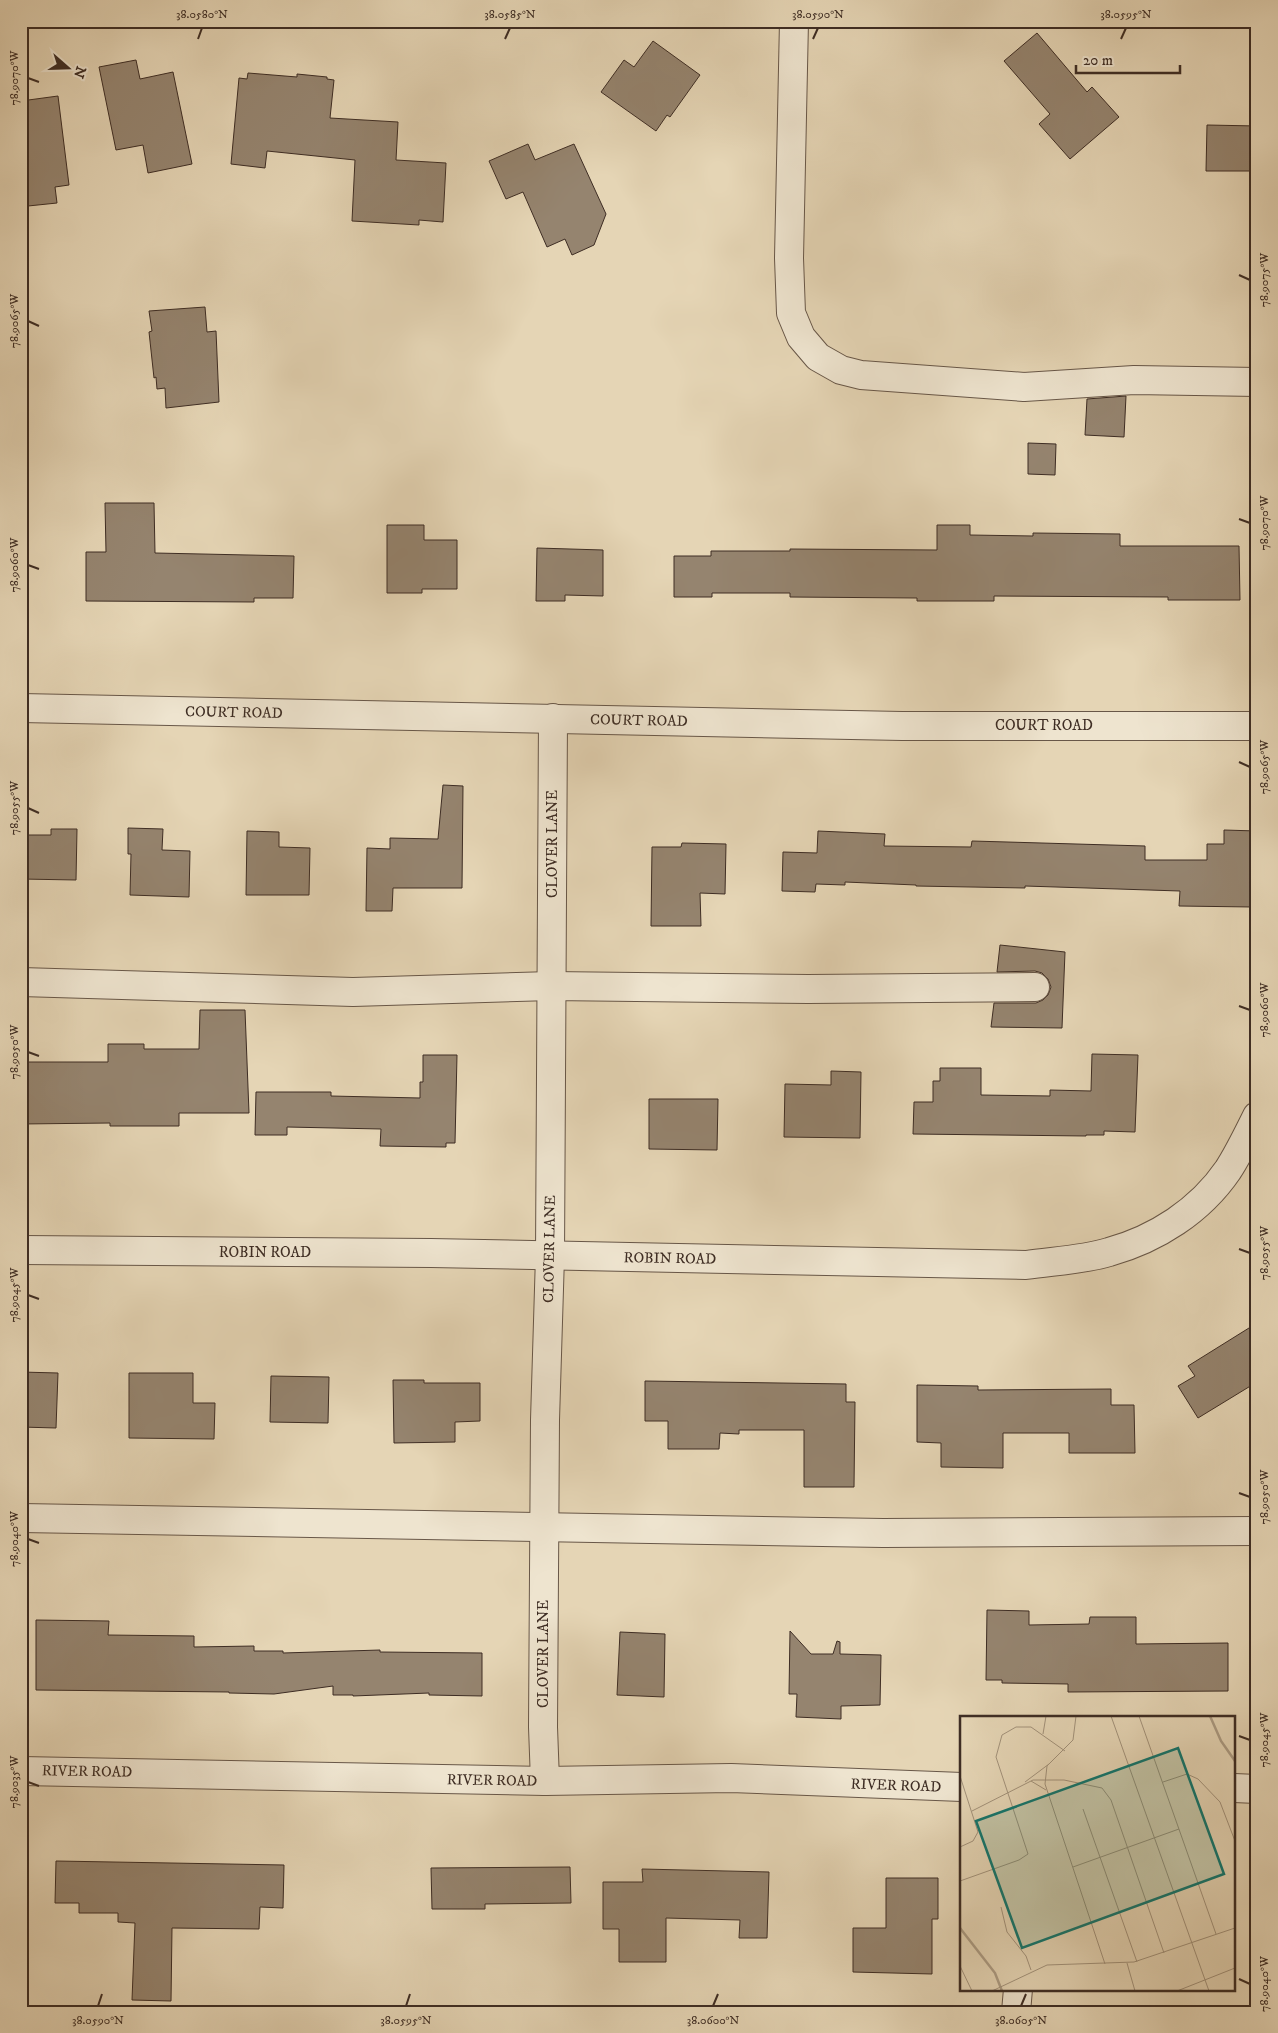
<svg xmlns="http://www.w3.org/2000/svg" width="1278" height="2033" viewBox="0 0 1278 2033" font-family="'IM FELL DW Pica',serif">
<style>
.building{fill:#95846f;stroke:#3e2d24}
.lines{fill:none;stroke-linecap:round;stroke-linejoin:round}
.minor-casing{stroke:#685748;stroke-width:30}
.minor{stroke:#eee4cf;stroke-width:28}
.ticks{fill:none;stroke:#3e2d24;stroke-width:2}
.labels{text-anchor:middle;stroke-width:4;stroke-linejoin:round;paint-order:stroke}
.street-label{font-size:15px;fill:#3e2d24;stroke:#eee4cf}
.inset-river{fill:none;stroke:#ac9c84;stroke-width:2.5}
.inset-road{fill:none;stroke:#a2927b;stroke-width:1}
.view{fill:#0f766e;fill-opacity:0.15;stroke:#0f766e;stroke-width:2.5}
.inset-edge{fill:none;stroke:#3e2d24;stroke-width:2.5}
.neatline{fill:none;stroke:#3e2d24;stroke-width:2}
.ticks-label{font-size:12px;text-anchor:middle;fill:#3e2d24}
</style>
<rect width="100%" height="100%" fill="#e5d5b5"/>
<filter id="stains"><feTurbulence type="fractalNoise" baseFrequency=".004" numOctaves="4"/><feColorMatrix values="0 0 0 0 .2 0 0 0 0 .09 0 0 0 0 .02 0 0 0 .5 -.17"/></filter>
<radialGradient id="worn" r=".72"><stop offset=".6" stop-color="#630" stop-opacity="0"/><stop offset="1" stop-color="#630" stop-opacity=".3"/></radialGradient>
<g class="building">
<path d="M 1037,33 L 1087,92 L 1092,87 L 1119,117 L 1070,159 L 1039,124 L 1050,114 L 1004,61 Z"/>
<path d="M 653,41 L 700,75 L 670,117 L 667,115 L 656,131 L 601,92 L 624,60 L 634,67 Z"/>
<path d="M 136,60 L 140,79 L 173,72 L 192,164 L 148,173 L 143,145 L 116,150 L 99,67 Z"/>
<path d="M 248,73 L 297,77 L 297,74 L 327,77 L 327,79 L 334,80 L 330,118 L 398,122 L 396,160 L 446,163 L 443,222 L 419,220 L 419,225 L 352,221 L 355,160 L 267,151 L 265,168 L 231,164 L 239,78 L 247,79 Z"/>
<path d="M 58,96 L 69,185 L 55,187 L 57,203 L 28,206 L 27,198 L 21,198 L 21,101 Z"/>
<path d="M 1207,125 L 1257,126 L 1257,171 L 1206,171 Z"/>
<path d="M 528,144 L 535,160 L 574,144 L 606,214 L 594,245 L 572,255 L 565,239 L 547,247 L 523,192 L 506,199 L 489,161 Z"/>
<path d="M 205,307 L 207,332 L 216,331 L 219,402 L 166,408 L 165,388 L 157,389 L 156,377 L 154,378 L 149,332 L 152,331 L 149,311 Z"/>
<path d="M 1126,396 L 1124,437 L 1085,435 L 1087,399 Z"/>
<path d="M 1028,443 L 1056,444 L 1055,475 L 1028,474 Z"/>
<path d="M 105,503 L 154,503 L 155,553 L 294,556 L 293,598 L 254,598 L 254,602 L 86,601 L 86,552 L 106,552 Z"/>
<path d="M 387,525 L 424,525 L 424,540 L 457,540 L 457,589 L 422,589 L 422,593 L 387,593 Z"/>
<path d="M 937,525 L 970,525 L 970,535 L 1033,536 L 1033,533 L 1120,534 L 1120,546 L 1239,546 L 1240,600 L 1168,600 L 1168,597 L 994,596 L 994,601 L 917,601 L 917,598 L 790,597 L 790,593 L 712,593 L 712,597 L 674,597 L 674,556 L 711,556 L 711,551 L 790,551 L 790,549 L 937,550 Z"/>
<path d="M 537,548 L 603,550 L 603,596 L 565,595 L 565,601 L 536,601 Z"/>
<path d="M 443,785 L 463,786 L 462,888 L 393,888 L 392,911 L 366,911 L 367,848 L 390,849 L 390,838 L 438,839 Z"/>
<path d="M 128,828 L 163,829 L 162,850 L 190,851 L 189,897 L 130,895 L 131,854 L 128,854 Z"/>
<path d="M 51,829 L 77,829 L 76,880 L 21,879 L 21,835 L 51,835 Z"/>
<path d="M 1224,830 L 1257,831 L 1257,892 L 1252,892 L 1252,907 L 1179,906 L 1180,891 L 1025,886 L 1025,888 L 916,886 L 916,885 L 845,882 L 845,885 L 816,884 L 815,892 L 782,891 L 783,852 L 817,853 L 818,831 L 885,834 L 884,846 L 971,847 L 972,841 L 1145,846 L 1145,860 L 1207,860 L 1207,844 L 1224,844 Z"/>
<path d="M 247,831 L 279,832 L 279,847 L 310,848 L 309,895 L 246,895 Z"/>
<path d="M 682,843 L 726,844 L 725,894 L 700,893 L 701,926 L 651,926 L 652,847 L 681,847 Z"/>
<path d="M 1000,945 L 1065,952 L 1062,1028 L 991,1027 L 994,1003 L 1036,1003 L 1043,1000 L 1048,995 L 1051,987 L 1048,979 L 1042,973 L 1035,971 L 997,972 Z"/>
<path d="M 200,1010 L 245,1010 L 249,1113 L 179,1113 L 179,1126 L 110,1126 L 110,1123 L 21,1124 L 21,1062 L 108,1062 L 108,1044 L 144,1044 L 144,1049 L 199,1049 Z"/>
<path d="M 1092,1054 L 1138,1055 L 1135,1132 L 1104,1131 L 1104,1135 L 1086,1135 L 1086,1136 L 913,1134 L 914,1102 L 933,1102 L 933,1081 L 940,1081 L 940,1068 L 981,1068 L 981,1095 L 1050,1096 L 1050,1090 L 1091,1091 Z"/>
<path d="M 423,1055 L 457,1055 L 455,1143 L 446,1143 L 446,1147 L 380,1146 L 381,1129 L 287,1127 L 287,1135 L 255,1135 L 256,1092 L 331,1092 L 331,1096 L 420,1098 L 420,1082 L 423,1082 Z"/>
<path d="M 831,1071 L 861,1072 L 860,1138 L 784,1137 L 785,1084 L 831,1085 Z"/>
<path d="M 649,1099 L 718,1099 L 717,1150 L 649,1149 Z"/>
<path d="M 1257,1323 L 1257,1382 L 1198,1418 L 1178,1386 L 1195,1376 L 1188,1366 Z"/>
<path d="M 21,1372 L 58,1373 L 56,1428 L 21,1427 Z"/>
<path d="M 129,1373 L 193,1373 L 193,1403 L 215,1403 L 214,1439 L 129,1438 Z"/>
<path d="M 271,1376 L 329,1377 L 328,1423 L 270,1422 Z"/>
<path d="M 393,1380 L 424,1380 L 424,1383 L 480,1383 L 480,1421 L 455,1422 L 455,1442 L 394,1443 Z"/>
<path d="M 645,1381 L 846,1384 L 846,1402 L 855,1402 L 854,1487 L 804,1487 L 804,1430 L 739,1430 L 739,1434 L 720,1433 L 719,1449 L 668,1449 L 668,1421 L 645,1421 Z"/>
<path d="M 917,1385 L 978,1386 L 978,1390 L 1111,1389 L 1111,1405 L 1134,1405 L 1135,1453 L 1069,1453 L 1069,1433 L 1003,1433 L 1003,1468 L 941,1467 L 941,1443 L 917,1442 Z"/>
<path d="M 987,1610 L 1029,1611 L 1029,1625 L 1089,1624 L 1090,1617 L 1136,1617 L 1136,1644 L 1228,1643 L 1228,1691 L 1068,1692 L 1068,1684 L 1002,1683 L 1002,1680 L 986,1680 Z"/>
<path d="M 36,1620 L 109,1621 L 108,1635 L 194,1636 L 194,1647 L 254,1646 L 254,1651 L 283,1651 L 283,1653 L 380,1650 L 380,1652 L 482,1653 L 482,1696 L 429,1695 L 429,1693 L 353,1696 L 353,1695 L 333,1695 L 333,1686 L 274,1694 L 229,1693 L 229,1692 L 36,1690 Z"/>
<path d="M 790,1631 L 811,1654 L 833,1654 L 837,1641 L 840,1642 L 840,1654 L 881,1655 L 880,1705 L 841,1706 L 841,1719 L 796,1717 L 797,1694 L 789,1694 Z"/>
<path d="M 620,1632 L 665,1634 L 664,1697 L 617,1695 Z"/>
<path d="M 56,1861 L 284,1865 L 283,1908 L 260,1907 L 259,1929 L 172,1928 L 171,2001 L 132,2000 L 135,1923 L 118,1922 L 118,1913 L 79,1913 L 79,1903 L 55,1903 Z"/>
<path d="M 570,1867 L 571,1903 L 485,1904 L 485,1909 L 432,1909 L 431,1868 Z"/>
<path d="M 642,1869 L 769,1872 L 767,1938 L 739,1938 L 740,1920 L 666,1918 L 666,1962 L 619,1962 L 619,1929 L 603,1929 L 603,1882 L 643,1882 Z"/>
<path d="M 886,1878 L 938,1878 L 938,1919 L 932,1919 L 932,1974 L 853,1972 L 853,1928 L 886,1928 Z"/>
</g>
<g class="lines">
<defs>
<g id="minor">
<path d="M 794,21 L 789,258 L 791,313 L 801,337 L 818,357 L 841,370 L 861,375 L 1024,387 L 1134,380 L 1257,382"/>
<path d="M 21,708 L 902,726 L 1257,726"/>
<path d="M 21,982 L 353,992 L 551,986 L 808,989 L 1035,987"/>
<path d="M 21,1250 L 431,1253 L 1026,1265 C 1053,1261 1083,1260 1109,1252 C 1156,1239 1200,1211 1228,1170 C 1239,1153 1248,1134 1257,1116"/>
<path d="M 21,1518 L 883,1533 L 1257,1531"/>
<path d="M 21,1771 L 545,1781 L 731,1778 L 962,1787"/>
<path d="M 545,1781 L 543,1727 L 545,1420 L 550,1256 L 553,718"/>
<path d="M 1234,1788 L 1257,1789"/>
<path d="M 1016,2012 L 1018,1989"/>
</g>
</defs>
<use href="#minor" class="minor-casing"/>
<use href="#minor" class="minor"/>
</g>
<path class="ticks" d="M 198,39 L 202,28M 505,39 L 510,28M 813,39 L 818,28M 1121,39 L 1126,28M 28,78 L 39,82M 1239,275 L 1250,280M 28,321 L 39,326M 1239,519 L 1250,523M 28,565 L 39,569M 1239,762 L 1250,767M 28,808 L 39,813M 1239,1006 L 1250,1010M 28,1052 L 39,1056M 1239,1249 L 1250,1253M 28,1295 L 39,1299M 1239,1493 L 1250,1497M 28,1539 L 39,1543M 1239,1736 L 1250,1740M 28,1782 L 39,1786M 1239,1979 L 1250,1984M 98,2006 L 102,1994M 406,2006 L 410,1994M 713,2006 L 718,1994M 1021,2006 L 1026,1994"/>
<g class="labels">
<g class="street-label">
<text transform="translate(234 712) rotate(1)" y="5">COURT ROAD</text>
<text transform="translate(639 720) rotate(1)" y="5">COURT ROAD</text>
<text x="1044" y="730">COURT ROAD</text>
<text transform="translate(552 844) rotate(-90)" y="5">CLOVER LANE</text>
<text transform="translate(549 1249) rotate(-89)" y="5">CLOVER LANE</text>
<text x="265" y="1257">ROBIN ROAD</text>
<text transform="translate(670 1258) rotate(1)" y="5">ROBIN ROAD</text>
<text transform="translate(543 1654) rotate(-90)" y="5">CLOVER LANE</text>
<text transform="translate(87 1771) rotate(1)" y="5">RIVER ROAD</text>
<text transform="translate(492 1780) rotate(1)" y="5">RIVER ROAD</text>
<text transform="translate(896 1785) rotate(2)" y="5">RIVER ROAD</text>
</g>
</g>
<g transform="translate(960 1716)">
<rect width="275" height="275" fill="#e5d5b5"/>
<path class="inset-river" d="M 250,0 L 261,25 L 275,45M 0,212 L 35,257 L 42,275"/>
<path class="inset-road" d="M 116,0 L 113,24 L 87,50 L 85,68 L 145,248M 151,0 L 249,275M 179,0 L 256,218M 83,18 L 86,0M 0,60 L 18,116 L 13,125 L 0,131M 71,65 L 86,74M 65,66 L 89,48M 203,66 L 227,58 L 238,63 L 260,86 L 275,125M 123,93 L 177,246M 12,95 L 73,64 L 104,64 L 142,72 L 151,84 L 204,237M 113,151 L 219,113M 0,165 L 59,144 L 68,138 L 36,41 L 42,19 L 56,11 L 71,11 L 105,35M 41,191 L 47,216 L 66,240 L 71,254M 167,247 L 175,275M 0,250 L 12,275M 32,275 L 87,249 L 174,246 L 275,212M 217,275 L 275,252"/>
<path class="view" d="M 218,32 L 264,158 L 62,232 L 16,105 Z"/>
<rect width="275" height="275" class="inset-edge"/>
</g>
<rect width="1278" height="2033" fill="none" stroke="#e5d5b5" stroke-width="55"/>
<g transform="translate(68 68) rotate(110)" stroke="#eee4cf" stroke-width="4" paint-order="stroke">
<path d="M0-4L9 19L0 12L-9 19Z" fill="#3e2d24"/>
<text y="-8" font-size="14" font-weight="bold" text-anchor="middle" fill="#3e2d24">N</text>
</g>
<path d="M1076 65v8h104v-8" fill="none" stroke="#3e2d24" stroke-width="2.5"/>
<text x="1083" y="65" font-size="15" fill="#3e2d24" stroke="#eee4cf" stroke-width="4" paint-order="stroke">20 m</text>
<rect x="28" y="28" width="1222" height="1978" class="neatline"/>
<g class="ticks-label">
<text x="202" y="18">38.0580°N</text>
<text x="510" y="18">38.0585°N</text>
<text x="818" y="18">38.0590°N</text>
<text x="1126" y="18">38.0595°N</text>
<text transform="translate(14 78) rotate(-90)" y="4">78.9070°W</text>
<text transform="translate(1264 280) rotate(-90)" y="4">78.9075°W</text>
<text transform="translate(14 321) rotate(-90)" y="4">78.9065°W</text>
<text transform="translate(1264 523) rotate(-90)" y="4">78.9070°W</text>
<text transform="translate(14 565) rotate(-90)" y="4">78.9060°W</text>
<text transform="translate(1264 767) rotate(-90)" y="4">78.9065°W</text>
<text transform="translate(14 808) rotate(-90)" y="4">78.9055°W</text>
<text transform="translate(1264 1010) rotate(-90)" y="4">78.9060°W</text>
<text transform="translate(14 1052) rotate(-90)" y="4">78.9050°W</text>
<text transform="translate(1264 1253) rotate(-90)" y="4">78.9055°W</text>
<text transform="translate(14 1295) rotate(-90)" y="4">78.9045°W</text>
<text transform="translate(1264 1497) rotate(-90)" y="4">78.9050°W</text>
<text transform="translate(14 1539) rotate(-90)" y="4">78.9040°W</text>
<text transform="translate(1264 1740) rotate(-90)" y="4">78.9045°W</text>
<text transform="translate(14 1782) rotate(-90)" y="4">78.9035°W</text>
<text transform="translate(1264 1984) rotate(-90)" y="4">78.9040°W</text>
<text x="98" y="2024">38.0590°N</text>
<text x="406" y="2024">38.0595°N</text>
<text x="713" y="2024">38.0600°N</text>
<text x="1021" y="2024">38.0605°N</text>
</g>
<rect width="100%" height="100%" filter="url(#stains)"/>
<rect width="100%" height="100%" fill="url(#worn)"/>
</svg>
